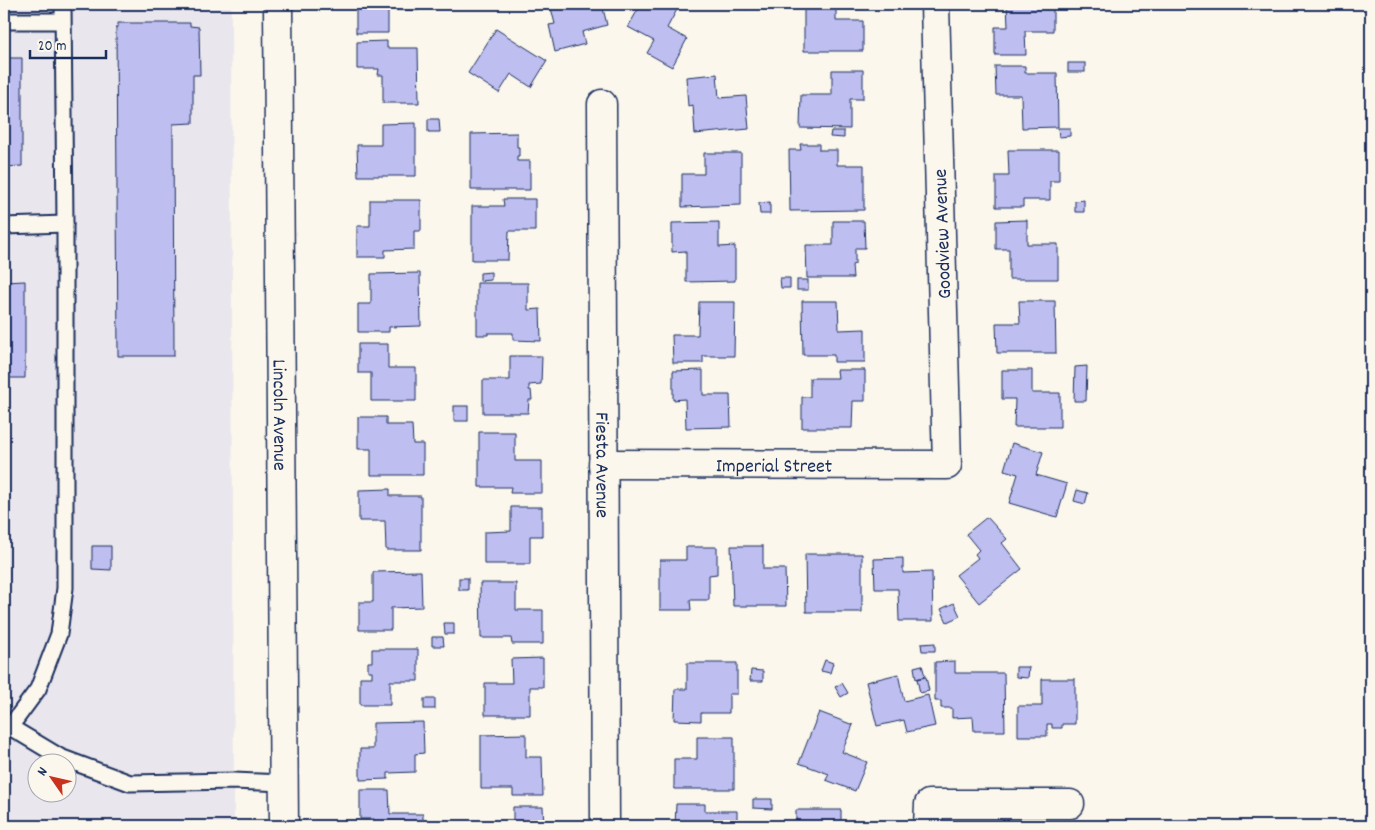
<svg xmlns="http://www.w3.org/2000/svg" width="1375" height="830" viewBox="0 0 1375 830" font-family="Dekko,sans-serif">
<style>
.built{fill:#e9e6ed;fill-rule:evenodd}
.building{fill:#bebef0;stroke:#1b2f5e}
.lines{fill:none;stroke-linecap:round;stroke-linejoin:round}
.lane-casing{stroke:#1b2f5e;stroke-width:19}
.street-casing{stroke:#1b2f5e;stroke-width:31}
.secondary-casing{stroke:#1b2f5e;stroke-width:31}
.lane{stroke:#fbf7ec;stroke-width:15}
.street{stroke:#fbf7ec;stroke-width:28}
.secondary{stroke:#fbf7ec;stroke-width:28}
.labels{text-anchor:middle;stroke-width:4;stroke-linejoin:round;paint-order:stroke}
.street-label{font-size:20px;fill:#1b2f5e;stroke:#fbf7ec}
</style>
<rect width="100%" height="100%" fill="#fbf7ec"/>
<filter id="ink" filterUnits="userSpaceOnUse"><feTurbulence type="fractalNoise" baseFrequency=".02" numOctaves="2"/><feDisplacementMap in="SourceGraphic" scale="10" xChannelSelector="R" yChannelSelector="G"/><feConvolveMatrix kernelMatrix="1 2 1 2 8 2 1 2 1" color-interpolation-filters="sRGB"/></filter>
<g filter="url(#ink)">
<path class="built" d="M 4,4 L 231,4 L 234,826 L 4,826 ZM 38,762 L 68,762 L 68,792 L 38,792 Z"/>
<g class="building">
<path d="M 370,4 L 419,4 L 419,10 L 388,10 L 388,33 L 356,33 L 356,5 L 370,5 Z"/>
<path d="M 550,4 L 602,4 L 607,25 L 582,32 L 585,44 L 555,52 L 549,25 L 555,24 Z"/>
<path d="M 641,4 L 680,4 L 667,28 L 687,39 L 672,67 L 647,53 L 654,41 L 628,27 Z"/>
<path d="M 742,4 L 753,4 L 747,10 Z"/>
<path d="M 804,4 L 836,4 L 836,21 L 863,21 L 863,51 L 804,51 Z"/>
<path d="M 1007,4 L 1053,4 L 1053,31 L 1025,31 L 1026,55 L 995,55 L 995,27 L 1008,27 Z"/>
<path d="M 118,23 L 190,23 L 190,26 L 199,27 L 200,75 L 193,75 L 193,123 L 173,124 L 174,356 L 118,356 L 116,27 L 118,27 Z"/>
<path d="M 496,29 L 547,61 L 531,87 L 511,74 L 499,93 L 468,73 Z"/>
<path d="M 387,41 L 387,48 L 418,48 L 419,103 L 383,103 L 383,75 L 378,75 L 379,69 L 357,69 L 357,42 Z"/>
<path d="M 4,58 L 22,58 L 22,166 L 4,167 Z"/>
<rect x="1068" y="63" width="17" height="9"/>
<path d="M 995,66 L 1025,66 L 1025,73 L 1057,73 L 1058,127 L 1022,128 L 1021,95 L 996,95 Z"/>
<path d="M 832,70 L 863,70 L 863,99 L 850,99 L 850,129 L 800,128 L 801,95 L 832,95 Z"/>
<path d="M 717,74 L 719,98 L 746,96 L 749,129 L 695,134 L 693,105 L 688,106 L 686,77 Z"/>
<path d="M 428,119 L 439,119 L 440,132 L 428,132 Z"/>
<path d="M 416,123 L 416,176 L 358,176 L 357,145 L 381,145 L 381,124 Z"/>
<path d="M 1058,128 L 1070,128 L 1070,136 L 1059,137 Z"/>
<path d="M 831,131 L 844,131 L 844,138 L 830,137 Z"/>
<path d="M 517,133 L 517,147 L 519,147 L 519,156 L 517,156 L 517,161 L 530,161 L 530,190 L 471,190 L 471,134 Z"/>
<path d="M 800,144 L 819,144 L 819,150 L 837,150 L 837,165 L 864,165 L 864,210 L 790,211 L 789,150 L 801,150 Z"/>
<path d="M 1008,150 L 1059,150 L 1059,181 L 1050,181 L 1050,200 L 1023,200 L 1023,207 L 996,207 L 996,176 L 1009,176 Z"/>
<path d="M 704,153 L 741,153 L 741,205 L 682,207 L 682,174 L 704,174 Z"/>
<path d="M 503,199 L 535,199 L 535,231 L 509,231 L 508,260 L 472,260 L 472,206 L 504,206 Z"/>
<path d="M 370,200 L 421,200 L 421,231 L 414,231 L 414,249 L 385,250 L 385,257 L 357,257 L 357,226 L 370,226 Z"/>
<path d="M 1084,200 L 1084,212 L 1075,212 L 1075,201 Z"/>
<path d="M 770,202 L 770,214 L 760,214 L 759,203 Z"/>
<path d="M 1027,220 L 1027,244 L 1058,244 L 1058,279 L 1009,279 L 1009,249 L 996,249 L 996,221 Z"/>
<path d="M 833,221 L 864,221 L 865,248 L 855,248 L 855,264 L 852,265 L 853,278 L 807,278 L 806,245 L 833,245 Z"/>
<path d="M 719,222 L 719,247 L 735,246 L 735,281 L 686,282 L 686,251 L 672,252 L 672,223 Z"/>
<path d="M 491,272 L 491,280 L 480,281 L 480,273 Z"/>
<path d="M 420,273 L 421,326 L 389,327 L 389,332 L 358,332 L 358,304 L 371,304 L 371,274 Z"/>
<path d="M 780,278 L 790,278 L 790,288 L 781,288 Z"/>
<rect x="797" y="280" width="11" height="10"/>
<path d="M 25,281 L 25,378 L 4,378 L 4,282 Z"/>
<path d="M 477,283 L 528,283 L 528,310 L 540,309 L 541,341 L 513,340 L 513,333 L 488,333 L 488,335 L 477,335 Z"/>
<path d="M 802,301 L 838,301 L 839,330 L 865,329 L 865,362 L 834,362 L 834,355 L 803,355 Z"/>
<path d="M 1019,301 L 1055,301 L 1056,353 L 997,353 L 996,323 L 1020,323 Z"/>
<path d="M 699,302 L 735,302 L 734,356 L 703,356 L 703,363 L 673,363 L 672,335 L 698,335 Z"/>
<path d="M 358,344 L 388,344 L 388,368 L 416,368 L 416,401 L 371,401 L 371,373 L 358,373 Z"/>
<path d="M 510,356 L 542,356 L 541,384 L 529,385 L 529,390 L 531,390 L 532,400 L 529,400 L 528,413 L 483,413 L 483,380 L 510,380 Z"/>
<path d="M 1087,366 L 1086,401 L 1074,401 L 1075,367 Z"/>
<path d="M 703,370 L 703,395 L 730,395 L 731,427 L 686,428 L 685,399 L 673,400 L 673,371 Z"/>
<path d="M 837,370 L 865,370 L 865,401 L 853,401 L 852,428 L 802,428 L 802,397 L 810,397 L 810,378 L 838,378 Z"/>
<path d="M 1002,370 L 1032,370 L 1032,393 L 1060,393 L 1060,427 L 1014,427 L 1015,399 L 1002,399 Z"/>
<rect x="454" y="406" width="14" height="15"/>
<path d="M 358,417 L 386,417 L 386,425 L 412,425 L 413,444 L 423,444 L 423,475 L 371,475 L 371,449 L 358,449 Z"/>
<path d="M 479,432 L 515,432 L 515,461 L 542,461 L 542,493 L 510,493 L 511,487 L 479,487 Z"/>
<path d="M 1012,443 L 1043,452 L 1036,475 L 1067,484 L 1057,517 L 1009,503 L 1018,474 L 1004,470 Z"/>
<path d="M 390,489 L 390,496 L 421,496 L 421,550 L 386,550 L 385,521 L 359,521 L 359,490 Z"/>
<path d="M 1077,490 L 1088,493 L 1085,504 L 1074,501 Z"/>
<path d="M 511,507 L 542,507 L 542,536 L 530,536 L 530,564 L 484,564 L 484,532 L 511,531 Z"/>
<path d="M 987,517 L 1007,539 L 1002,543 L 1022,569 L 979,603 L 956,575 L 978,558 L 975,554 L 979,550 L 966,534 Z"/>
<path d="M 92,546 L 111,546 L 111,570 L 92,569 Z"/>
<path d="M 731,546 L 763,546 L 763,569 L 785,569 L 786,606 L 733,606 Z"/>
<path d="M 686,547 L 717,547 L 717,574 L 709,575 L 709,600 L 690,600 L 691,610 L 660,610 L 660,560 L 686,560 Z"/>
<path d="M 805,554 L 862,554 L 862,612 L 806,612 Z"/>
<path d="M 903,558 L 903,573 L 932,572 L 933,621 L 899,621 L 898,589 L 875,589 L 874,559 Z"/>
<path d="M 421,571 L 422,607 L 391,608 L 391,630 L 359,630 L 359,602 L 373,602 L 373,572 Z"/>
<rect x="459" y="578" width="9" height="12"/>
<path d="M 480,583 L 516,583 L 516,610 L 543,610 L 543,644 L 512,644 L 511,638 L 481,638 Z"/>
<path d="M 954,603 L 960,616 L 947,622 L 941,609 Z"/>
<path d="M 444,623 L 454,623 L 454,634 L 445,634 Z"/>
<path d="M 432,637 L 443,637 L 444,646 L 432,646 Z"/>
<path d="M 935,643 L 935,651 L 922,651 L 921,644 Z"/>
<path d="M 372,649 L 418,649 L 418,681 L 390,681 L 390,705 L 360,705 L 360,677 L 372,677 L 372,671 L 368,671 L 368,662 L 372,662 Z"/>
<path d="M 543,658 L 543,687 L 530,687 L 530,715 L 485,715 L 485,683 L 512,683 L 511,659 Z"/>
<path d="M 825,660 L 833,663 L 830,673 L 821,671 Z"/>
<path d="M 955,661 L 955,673 L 1004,673 L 1005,731 L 974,731 L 973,717 L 952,718 L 952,708 L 941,708 L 941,701 L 935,701 L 935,662 Z"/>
<path d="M 687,663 L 737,663 L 737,694 L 729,694 L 729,713 L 701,713 L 701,721 L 674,720 L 675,689 L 687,689 Z"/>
<path d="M 922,665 L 925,676 L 916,679 L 914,667 Z"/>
<path d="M 1016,667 L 1029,667 L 1028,678 L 1016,677 Z"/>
<path d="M 751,670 L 763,671 L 763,681 L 750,681 Z"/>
<path d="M 898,674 L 904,701 L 928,695 L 935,726 L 907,732 L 904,720 L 877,726 L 866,682 Z"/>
<path d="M 926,677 L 929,691 L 920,693 L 917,679 Z"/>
<path d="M 1042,679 L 1075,679 L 1075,724 L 1062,724 L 1062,728 L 1052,728 L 1052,724 L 1047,724 L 1047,736 L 1018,736 L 1018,706 L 1042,706 Z"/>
<path d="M 842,683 L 848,693 L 841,697 L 835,687 Z"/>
<rect x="424" y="699" width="11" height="10"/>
<path d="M 819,712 L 853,725 L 842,752 L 867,762 L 855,791 L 826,780 L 829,774 L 799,763 Z"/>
<path d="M 423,722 L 424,753 L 415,754 L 415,772 L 388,773 L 388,779 L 360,780 L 360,749 L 373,749 L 373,723 Z"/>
<path d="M 526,734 L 526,757 L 542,757 L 543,796 L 513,796 L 513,789 L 481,789 L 481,735 Z"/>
<path d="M 697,737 L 734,737 L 734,789 L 674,789 L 674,759 L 697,759 Z"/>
<path d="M 360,790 L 389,790 L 390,814 L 423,814 L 423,826 L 374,826 L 374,819 L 360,819 Z"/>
<path d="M 753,799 L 772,799 L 772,809 L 753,808 Z"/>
<path d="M 676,804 L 705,804 L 705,811 L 737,811 L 737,826 L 675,826 Z"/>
<path d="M 513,807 L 543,807 L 544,826 L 513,826 Z"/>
<path d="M 796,810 L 841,810 L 841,823 L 845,823 L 845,826 L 796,826 Z"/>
</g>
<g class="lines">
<defs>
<g id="lane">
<path d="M 4,21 L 62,21"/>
<path d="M 4,226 L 65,224"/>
<path d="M 10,727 L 60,757 L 130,783 L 234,781 L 283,783"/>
<path d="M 4,731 L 10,727 L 38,689 L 59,634 L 65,588 L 65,224 L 63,4"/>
</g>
<g id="street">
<path id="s1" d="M 602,104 L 605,826"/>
<path id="s2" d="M 603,464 L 947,465 L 935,4"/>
<path d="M 928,826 L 929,804 L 1070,804"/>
</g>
<g id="secondary">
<path id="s3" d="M 278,4 L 284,826"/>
</g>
</defs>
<use href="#lane" class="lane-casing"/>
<use href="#street" class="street-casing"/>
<use href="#secondary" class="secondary-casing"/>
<use href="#lane" class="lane"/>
<use href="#street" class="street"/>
<use href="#secondary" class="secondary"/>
</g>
</g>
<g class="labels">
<g class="street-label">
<text transform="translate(941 234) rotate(-92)" y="7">Goodview Avenue</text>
<text dy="7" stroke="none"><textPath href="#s3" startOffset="411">Lincoln Avenue</textPath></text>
<text dy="7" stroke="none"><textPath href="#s2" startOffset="171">Imperial Street</textPath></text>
<text dy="7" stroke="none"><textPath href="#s1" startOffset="361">Fiesta Avenue</textPath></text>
</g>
</g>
<rect width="1375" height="830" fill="none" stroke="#fbf7ec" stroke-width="20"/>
<rect x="10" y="10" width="1355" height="810" fill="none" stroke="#1b2f5e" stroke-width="2" filter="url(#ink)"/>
<g transform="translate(52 778) rotate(304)"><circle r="24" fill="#fbf7ec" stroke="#a1a7b3"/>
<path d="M0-4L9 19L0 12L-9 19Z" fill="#c8321e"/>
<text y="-8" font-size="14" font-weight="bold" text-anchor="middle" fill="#1b2f5e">N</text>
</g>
<path d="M30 50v8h76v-8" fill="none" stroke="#1b2f5e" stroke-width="2.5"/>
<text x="38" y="50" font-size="15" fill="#1b2f5e" stroke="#fbf7ec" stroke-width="4" paint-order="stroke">20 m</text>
</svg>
